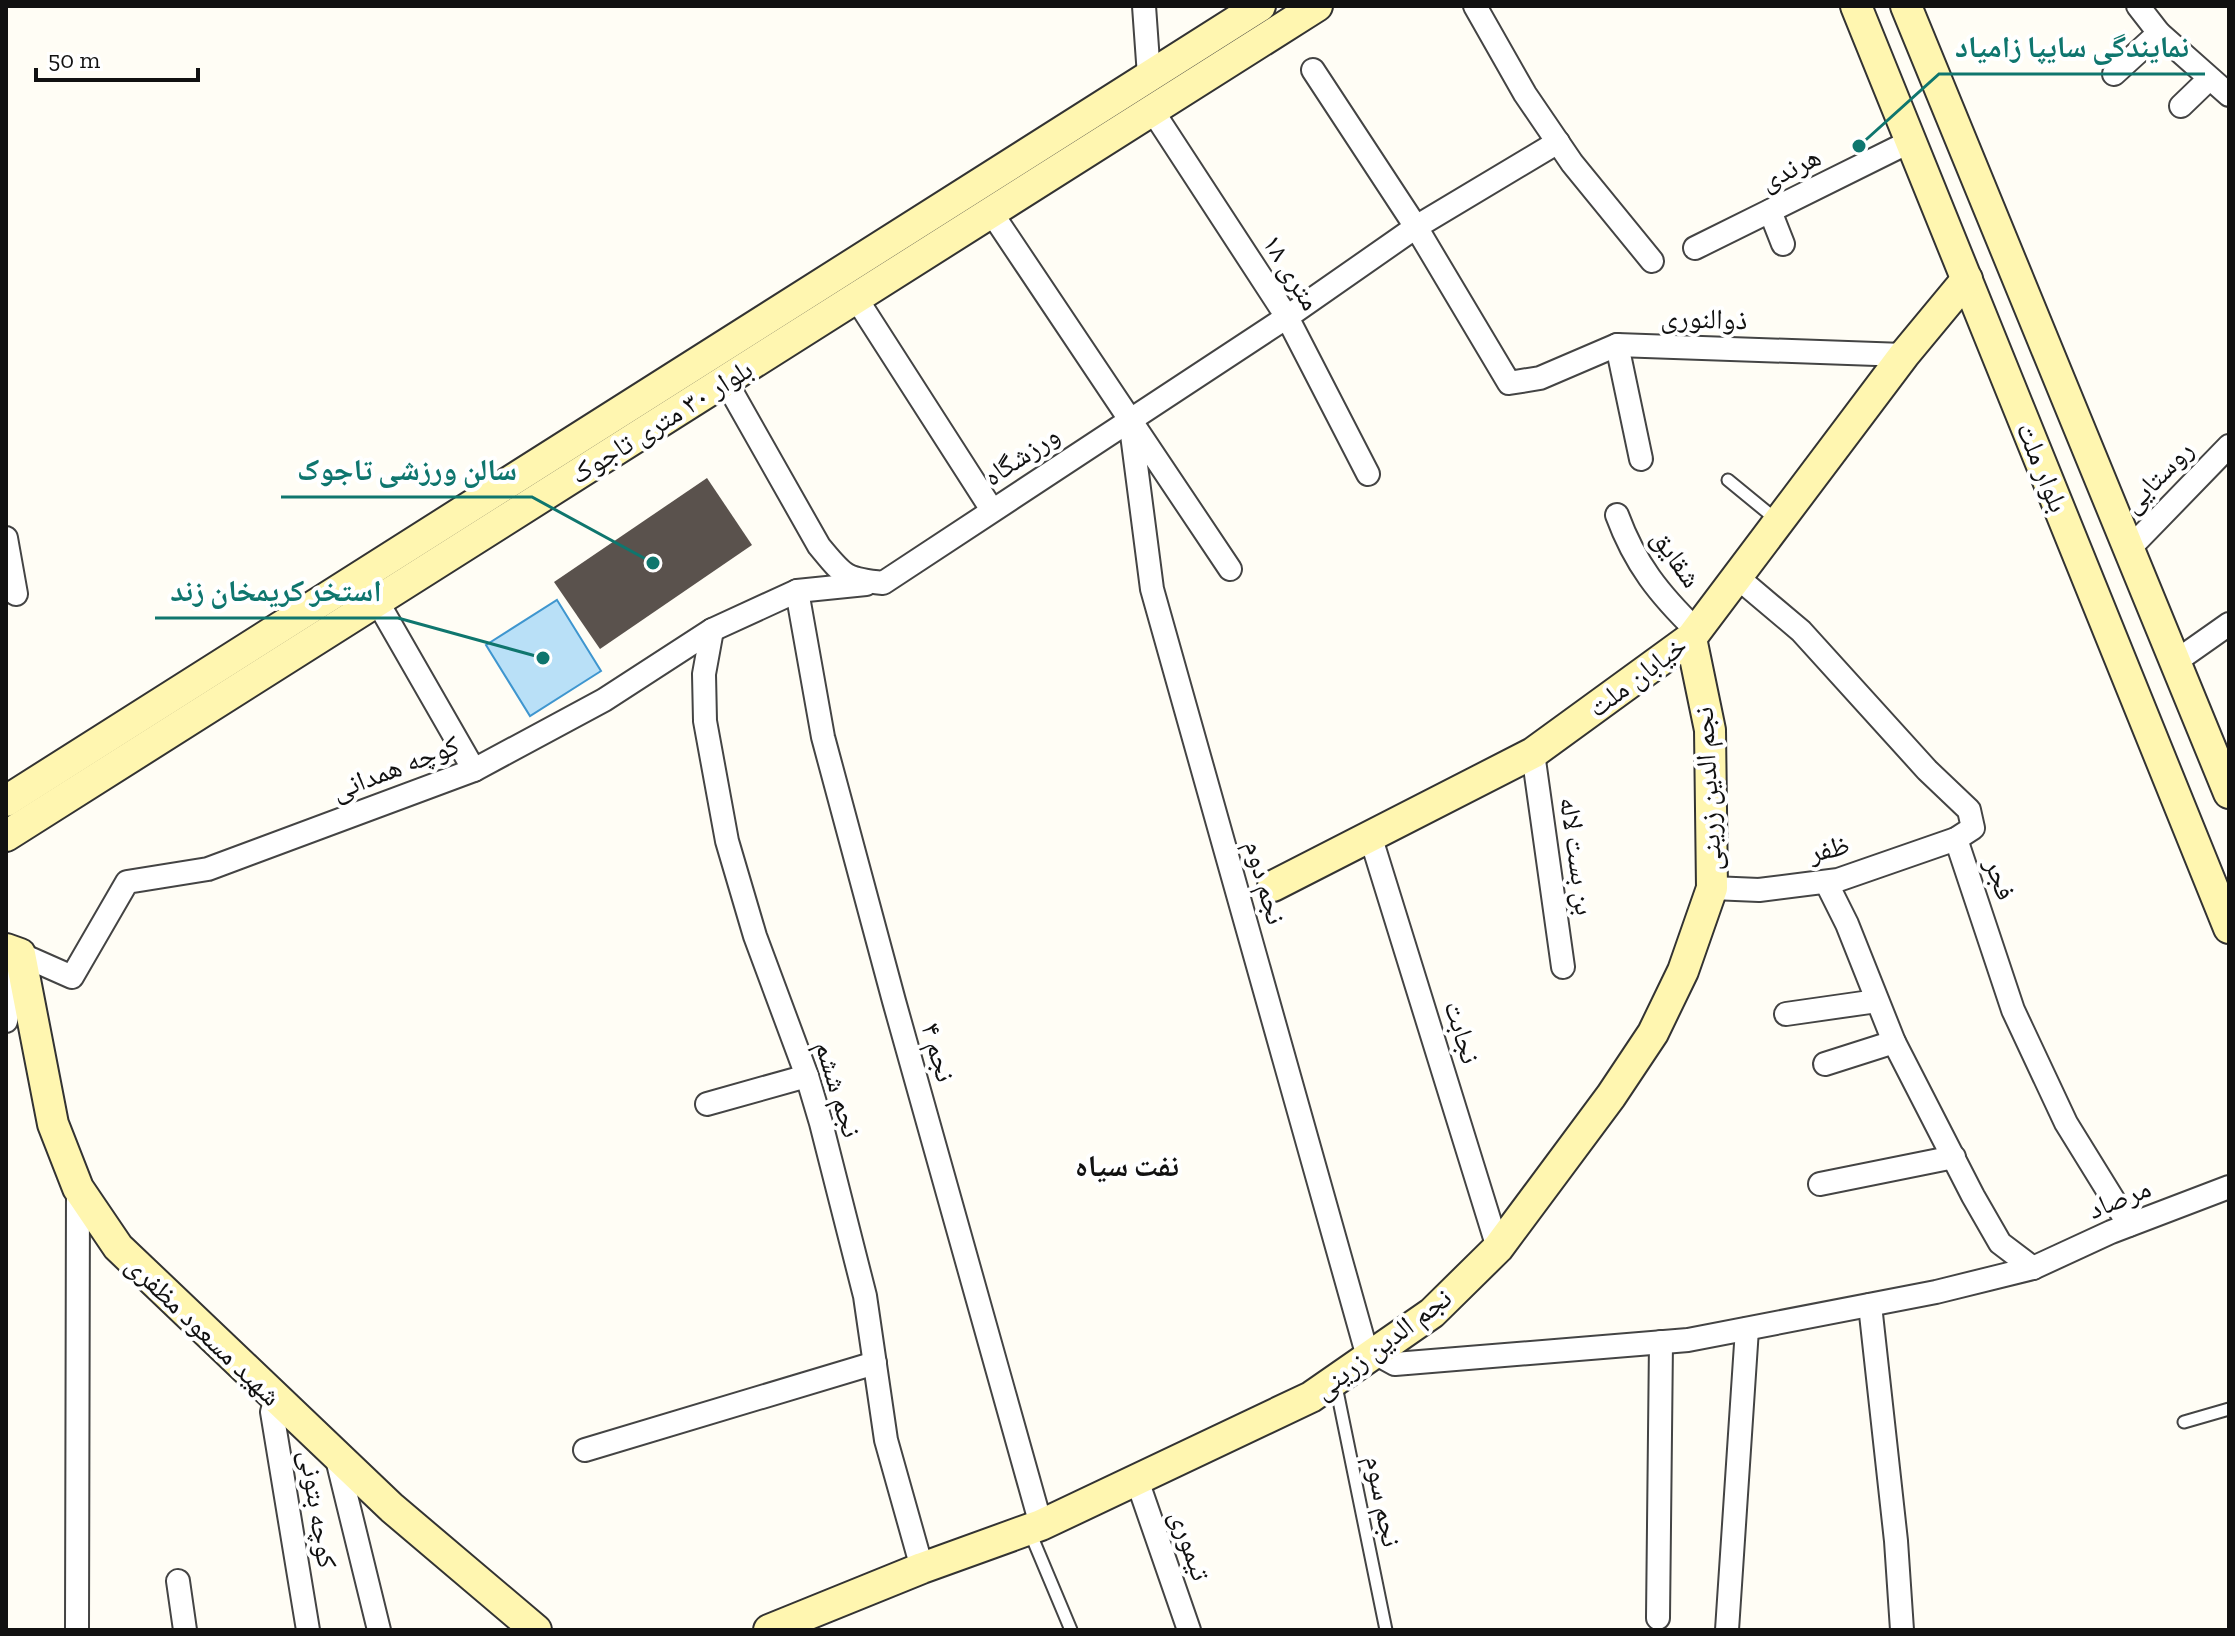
<svg xmlns="http://www.w3.org/2000/svg" width="2235" height="1636" viewBox="0 0 2235 1636" font-family="'Zilla Slab','Noto Naskh Arabic',serif">
<style>
.water{fill:#b9e0f7;stroke:#3f96cf;stroke-width:2}
.building{fill:#5a524d}
.lines{fill:none;stroke-linecap:round;stroke-linejoin:round}
.lane-casing{stroke:#444;stroke-width:15}
.street-casing{stroke:#444;stroke-width:26}
.secondary-casing{stroke:#333;stroke-width:34}
.lane{stroke:#fff;stroke-width:11}
.street{stroke:#fff;stroke-width:22}
.secondary{stroke:#fff6b0;stroke-width:30}
.labels{text-anchor:middle;stroke-width:8;stroke-linejoin:round;paint-order:stroke}
.street-label{font-size:28px;fill:#111;stroke:#fff}
.neighbourhood-label{font-size:30px;font-weight:bold;fill:#111;stroke:#fff}
.leader{fill:none;stroke:#0f766e;stroke-width:3}
.callout-dot{fill:#0f766e;stroke:#fff;stroke-width:3}
.callout-label{font-size:30px;text-anchor:middle;font-weight:bold;fill:#0f766e;stroke:#fff;stroke-width:8;stroke-linejoin:round;paint-order:stroke}
</style>
<rect width="100%" height="100%" fill="#fffdf5"/>
<path class="water" d="M 557,600 L 601,671 L 530,716 L 486,645 Z"/>
<path class="building" d="M 707,478 L 752,545 L 600,649 L 554,582 Z"/>
<g class="lines">
<defs>
<g id="lane">
<path d="M 1728,480 L 1778,521"/>
<path d="M 1335,1381 L 1386,1630"/>
<path d="M 2184,1422 L 2229,1409"/>
<path d="M 1029,1530 L 1071,1630"/>
</g>
<g id="street">
<path d="M 1144,6 L 1149,76"/>
<path d="M 1475,6 L 1525,94 L 1572,163 L 1652,261"/>
<path d="M 2138,6 L 2159,33 L 2229,95"/>
<path d="M 1313,70 L 1416,227 L 1509,383 L 1540,378 L 1617,345 L 1904,355"/>
<path d="M 2114,74 L 2159,33"/>
<path d="M 2181,106 L 2209,79"/>
<path d="M 1152,110 L 1287,317 L 1368,474"/>
<path d="M 1770,211 L 1783,244"/>
<path d="M 991,212 L 1230,569"/>
<path d="M 1695,248 L 1911,141"/>
<path d="M 856,298 L 992,510"/>
<path d="M 1617,345 L 1641,459"/>
<path d="M 725,380 L 819,546 C 844,576 844,579 883,583 L 1287,317 L 1416,227 L 1558,142"/>
<path d="M 1130,419 L 1152,589 L 1368,1357"/>
<path d="M 1617,515 C 1635,564 1659,594 1697,631"/>
<path d="M 6,538 L 16,594"/>
<path d="M 2129,549 L 2229,446"/>
<path d="M 797,591 L 823,737 L 894,1001 L 1041,1525"/>
<path d="M 377,601 L 474,770"/>
<path d="M 712,630 L 704,674 L 705,721 L 727,841 L 755,936 L 807,1076 L 821,1123 L 865,1296 L 886,1440 L 922,1568"/>
<path d="M 2175,662 L 2229,624"/>
<path d="M 1533,753 L 1563,967"/>
<path d="M 1370,835 L 1498,1248"/>
<path d="M 1956,839 L 2013,1010 L 2066,1123 L 2129,1225"/>
<path d="M 1826,882 L 1847,924 L 1894,1042 L 1973,1196 L 2000,1243 L 2033,1268"/>
<path d="M 1712,888 L 1759,890 L 1838,880 L 1956,839 L 1973,828 L 1969,810 L 1927,770 L 1801,631 L 1737,577"/>
<path d="M 1786,1014 L 1877,1001"/>
<path d="M 6,1021 L 20,954 L 72,977 L 127,882 L 208,869 L 474,770 L 604,700 L 712,630 L 797,591 L 866,584"/>
<path d="M 1825,1064 L 1894,1042"/>
<path d="M 707,1104 L 807,1076"/>
<path d="M 1820,1184 L 1954,1157"/>
<path d="M 1870,1305 L 1896,1541 L 1902,1630"/>
<path d="M 1375,1353 L 1395,1364 L 1688,1340 L 1936,1292 L 2033,1268 L 2111,1232 L 2229,1187"/>
<path d="M 276,1398 L 272,1412 L 308,1630"/>
<path d="M 585,1450 L 875,1363"/>
<path d="M 336,1455 L 379,1630"/>
<path d="M 1137,1480 L 1189,1630"/>
<path d="M 178,1581 L 185,1630"/>
<path d="M 1658,1618 L 1661,1342"/>
<path d="M 77,1630 L 78,1188"/>
<path d="M 1727,1630 L 1747,1329"/>
</g>
<g id="secondary">
<path d="M 1856,6 L 2229,928"/>
<path d="M 1906,6 L 2229,793"/>
<path d="M 6,801 L 1260,6"/>
<path d="M 6,836 L 1317,6"/>
<path d="M 1273,886 L 1533,753 L 1691,638 L 1904,355 L 1967,279"/>
<path d="M 6,949 L 20,954 L 53,1124 L 78,1188 L 118,1247 L 392,1508 L 536,1630"/>
<path d="M 769,1630 L 922,1568 L 1041,1525 L 1311,1397 L 1432,1313 L 1498,1248 L 1611,1096 L 1653,1033 L 1683,971 L 1712,888 L 1710,730 L 1691,638"/>
</g>
</defs>
<use href="#lane" class="lane-casing"/>
<use href="#street" class="street-casing"/>
<use href="#secondary" class="secondary-casing"/>
<use href="#lane" class="lane"/>
<use href="#street" class="street"/>
<use href="#secondary" class="secondary"/>
</g>
<g class="labels">
<g class="street-label">
<text transform="translate(1790 168) rotate(-26)" y="10">هرندی</text>
<text transform="translate(1292 272) rotate(58)" y="10">۱۸ متری</text>
<text transform="translate(1704 318) rotate(2)" y="10">ذوالنوری</text>
<text transform="translate(661 421) rotate(-32)" y="10">بلوار ۳۰ متری تاجوک</text>
<text transform="translate(1021 455) rotate(-34)" y="10">ورزشگاه</text>
<text transform="translate(2043 467) rotate(68)" y="10">بلوار ملت</text>
<text transform="translate(2157 476) rotate(-46)" y="10">روستایی</text>
<text transform="translate(1677 558) rotate(55)" y="10">شقایق</text>
<text transform="translate(1637 676) rotate(-37)" y="10">خیابان ملت</text>
<text transform="translate(395 767) rotate(-21)" y="10">کوچه همدانی</text>
<text transform="translate(1707 789) rotate(-93)" y="10">نجم الدین زرینی</text>
<text transform="translate(1829 848) rotate(-13)" y="10">ظفر</text>
<text transform="translate(1578 856) rotate(82)" y="10">بن بست لاله</text>
<text transform="translate(2001 879) rotate(71)" y="10">فجر</text>
<text transform="translate(1266 882) rotate(74)" y="10">نجم دوم</text>
<text transform="translate(1463 1032) rotate(73)" y="10">نجابت</text>
<text transform="translate(939 1052) rotate(74)" y="10">نجم ۴</text>
<text transform="translate(839 1089) rotate(73)" y="10">نجم ششم</text>
<text transform="translate(2119 1198) rotate(-22)" y="10">مرصاد</text>
<text transform="translate(204 1330) rotate(44)" y="10">شهید مسعود مظفری</text>
<text transform="translate(1382 1343) rotate(-37)" y="10">نجم الدین زرینی</text>
<text transform="translate(1384 1501) rotate(79)" y="10">نجم سوم</text>
<text transform="translate(319 1509) rotate(81)" y="10">کوچه بتونی</text>
<text transform="translate(1191 1545) rotate(71)" y="10">تیموری</text>
</g>
<g class="neighbourhood-label">
<text x="1127" y="1176">نفت سیاه</text>
</g>
</g>
<path class="leader" d="M1859 146L1939 74H2205M653 563L532 497H281M543 658L398 618H155"/>
<g class="callout-dot">
<circle cx="1859" cy="146" r="8"/>
<circle cx="653" cy="563" r="8"/>
<circle cx="543" cy="658" r="8"/>
</g>
<g class="callout-label">
<text x="2072" y="57">نمایندگی سایپا زامیاد</text>
<text x="407" y="480">سالن ورزشی تاجوک</text>
<text x="276" y="601">استخر کریمخان زند</text>
</g>
<rect width="2235" height="1636" fill="none" stroke="#111111" stroke-width="16"/>
<path d="M36 68v12h162v-12" fill="none" stroke="#111111" stroke-width="4"/>
<text x="48" y="68" font-size="24" fill="#111111" stroke="#ffffff" stroke-width="6" paint-order="stroke">50 m</text>
</svg>
